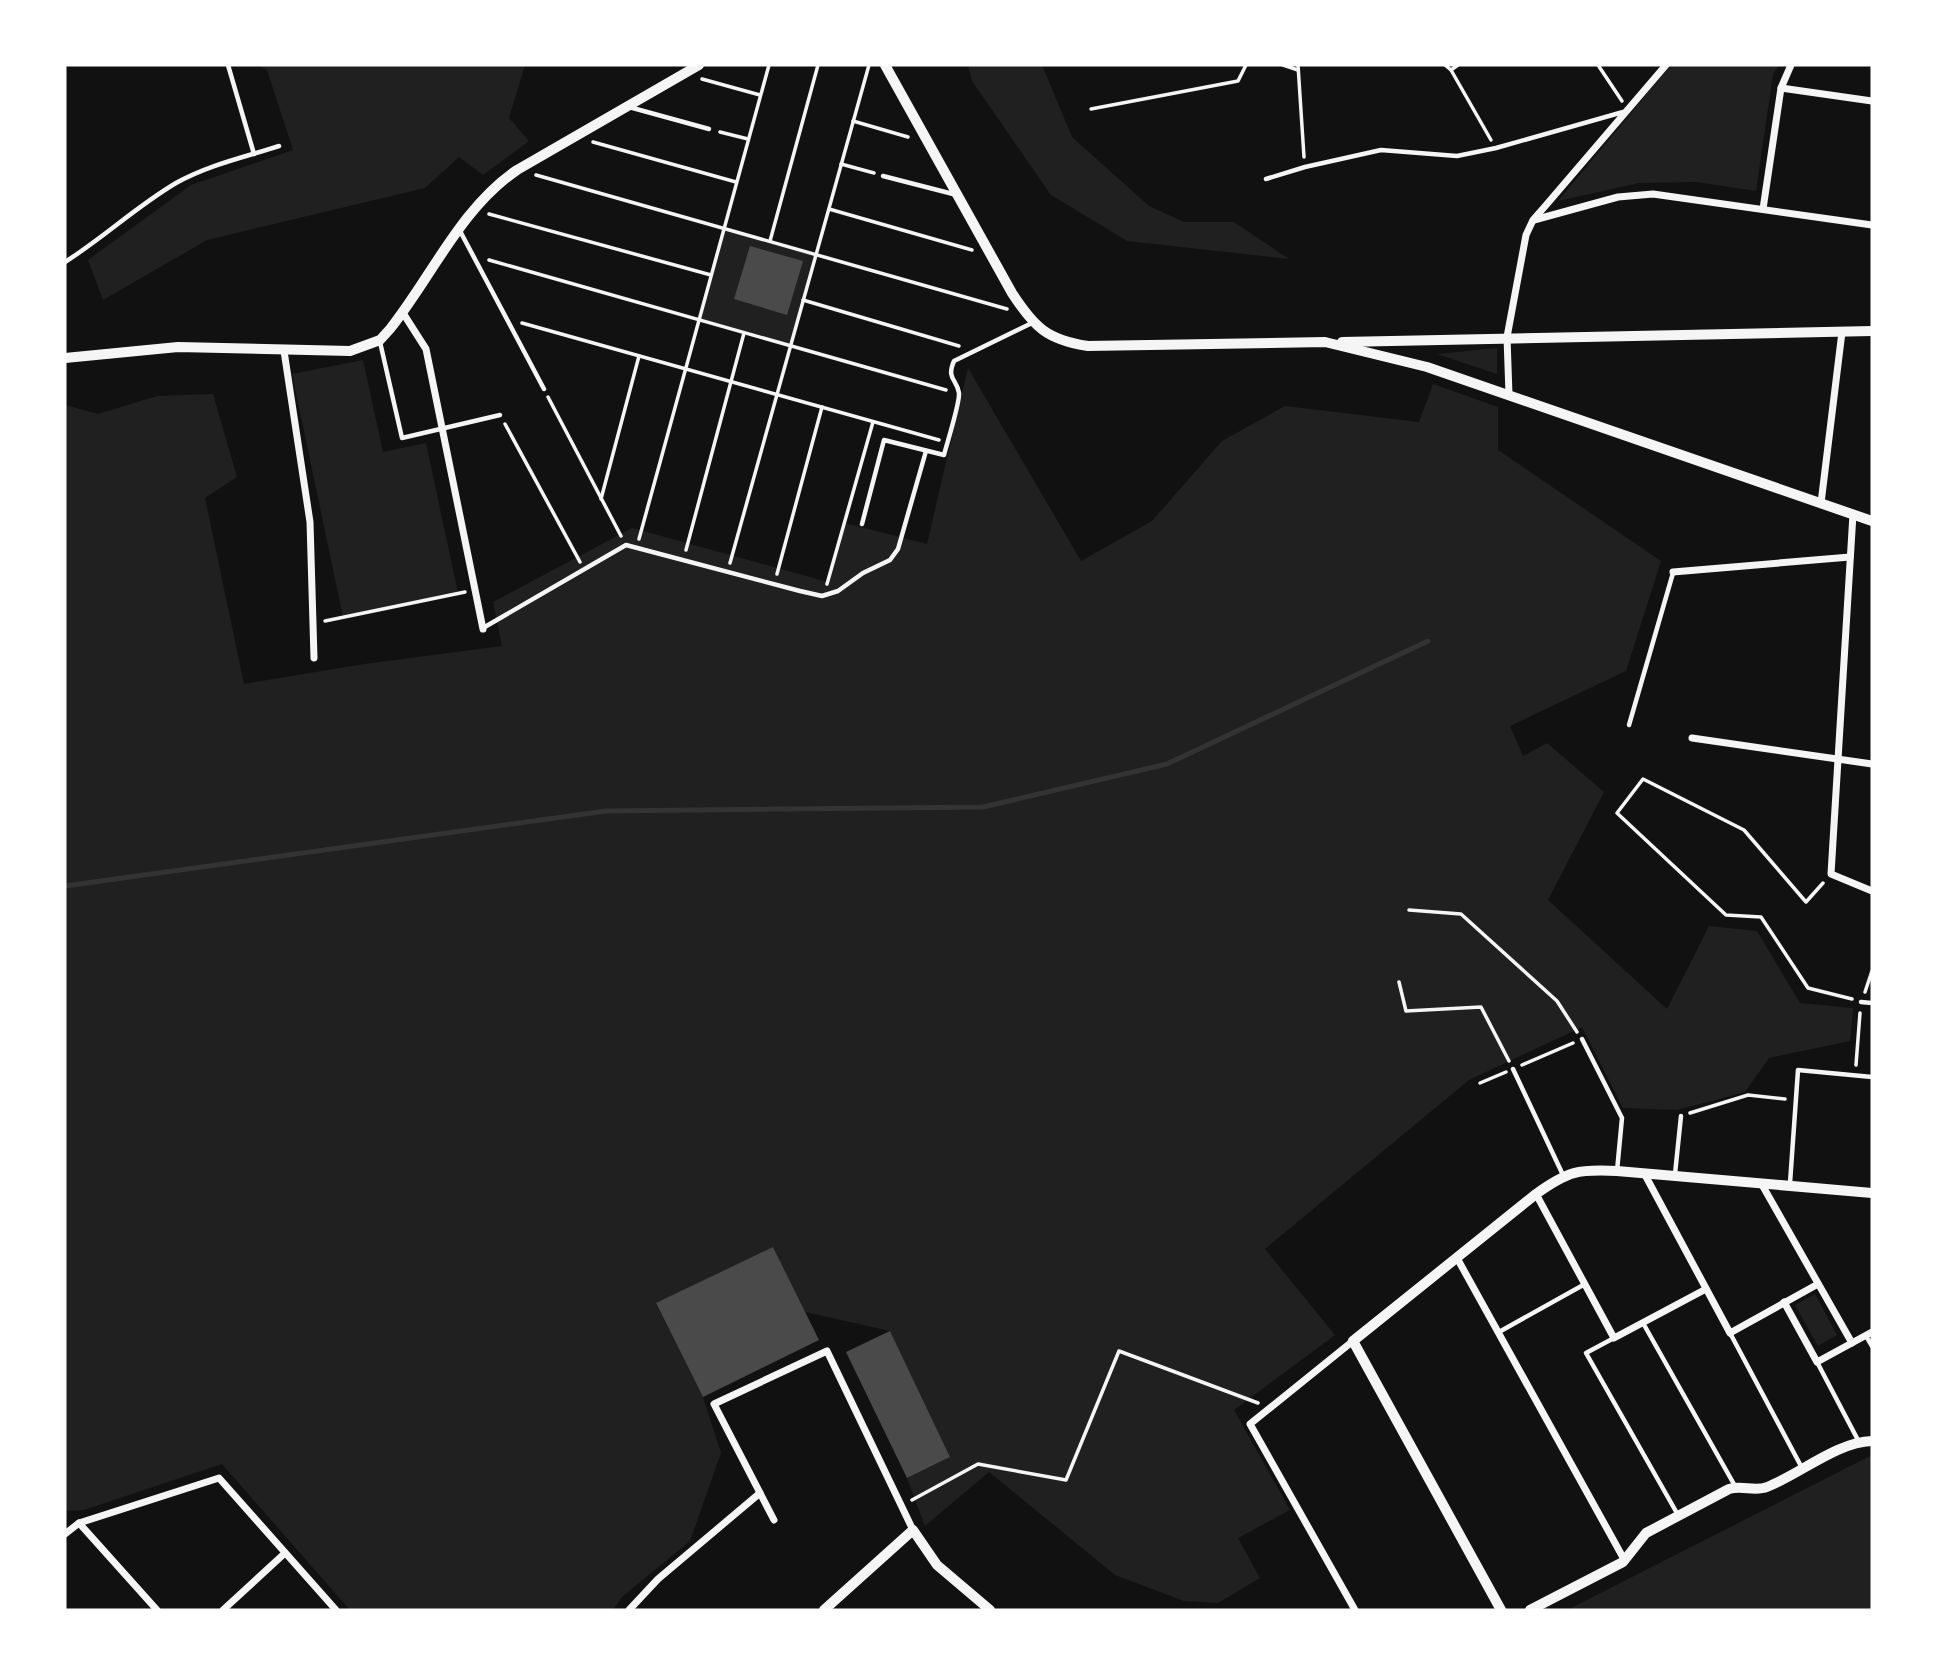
<svg xmlns="http://www.w3.org/2000/svg" width="1937" height="1675" viewBox="0 0 1937 1675" font-family="Commissioner,sans-serif">
<style>
.green{fill:#202020}
.lines{fill:none;stroke-linecap:round;stroke-linejoin:round}
.stream{stroke:#333;stroke-width:5}
.building{fill:#4a4a4a}
.path{stroke:#f5f5f5;stroke-width:3.5}
.service{stroke:#f5f5f5;stroke-width:4.5}
.minor{stroke:#f5f5f5;stroke-width:7}
.tertiary{stroke:#f5f5f5;stroke-width:10}
</style>
<rect width="100%" height="100%" fill="#111"/>
<g class="green">
<path d="M 257,65 L 525,65 L 509,118 L 529,141 L 483,175 L 459,157 L 425,188 L 207,240 L 103,300 L 88,260 L 191,185 L 293,150 L 267,70 Z"/>
<path d="M 968,65 L 1042,65 L 1072,137 L 1149,206 L 1184,222 L 1234,222 L 1289,259 L 1127,241 L 1051,195 L 972,81 Z"/>
<path d="M 1671,65 L 1779,65 L 1773,74 L 1756,191 L 1696,182 L 1639,183 L 1558,201 Z"/>
<path d="M 724,229 L 816,255 L 791,346 L 699,320 Z"/>
<path d="M 1497,348 L 1497,374 L 1437,354 Z"/>
<path d="M 363,360 L 383,452 L 426,443 L 458,593 L 343,617 L 292,374 Z"/>
<path d="M 968,368 L 1081,561 L 1152,521 L 1222,441 L 1285,406 L 1419,422 L 1433,384 L 1498,407 L 1498,450 L 1661,561 L 1626,671 L 1510,726 L 1523,756 L 1547,743 L 1604,792 L 1548,900 L 1667,1009 L 1709,926 L 1757,931 L 1800,1003 L 1853,1008 L 1850,1041 L 1769,1058 L 1745,1092 L 1677,1110 L 1623,1108 L 1582,1027 L 1469,1080 L 1265,1249 L 1335,1335 L 1234,1410 L 1290,1510 L 1238,1538 L 1260,1578 L 1218,1603 L 1184,1601 L 1115,1575 L 989,1472 L 925,1526 L 907,1478 L 950,1457 L 890,1331 L 805,1312 L 773,1247 L 656,1304 L 703,1397 L 721,1453 L 690,1541 L 622,1597 L 613,1610 L 350,1610 L 222,1464 L 84,1510 L 65,1511 L 65,405 L 98,414 L 157,396 L 213,394 L 237,477 L 205,498 L 244,684 L 364,664 L 502,646 L 493,602 L 632,528 L 828,582 L 845,523 L 927,544 Z"/>
<path d="M 1815,1294 L 1837,1335 L 1818,1346 L 1795,1305 Z"/>
<path d="M 1872,1455 L 1872,1610 L 1567,1610 Z"/>
</g>
<g class="lines">
<path class="stream" d="M 65,886 L 606,811 L 983,807 L 1167,764 L 1428,641"/>
</g>
<g class="building">
<path d="M 750,246 L 803,261 L 787,315 L 734,299 Z"/>
<path d="M 773,1247 L 819,1340 L 703,1397 L 656,1303 Z"/>
<path d="M 890,1331 L 950,1457 L 907,1478 L 846,1352 Z"/>
</g>
<g class="lines">
<g class="path">
<path d="M 1283,65 L 1298,70"/>
<path d="M 1298,65 L 1304,157"/>
<path d="M 1445,65 L 1451,70 L 1491,140"/>
<path d="M 1598,65 L 1622,101"/>
<path d="M 1451,70 L 1458,65"/>
<path d="M 702,79 L 760,95"/>
<path d="M 1091,109 L 1238,81 L 1246,65"/>
<path d="M 853,121 L 908,137"/>
<path d="M 720,132 L 748,139"/>
<path d="M 593,142 L 736,182"/>
<path d="M 841,164 L 874,173"/>
<path d="M 536,175 L 1007,309"/>
<path d="M 829,209 L 972,250"/>
<path d="M 489,214 L 711,275"/>
<path d="M 770,241 L 818,65"/>
<path d="M 489,260 L 946,390"/>
<path d="M 803,300 L 959,346"/>
<path d="M 522,323 L 939,440"/>
<path d="M 548,397 L 621,536"/>
<path d="M 505,424 L 580,562"/>
<path d="M 601,499 L 639,356"/>
<path d="M 639,539 L 769,65"/>
<path d="M 686,550 L 744,333"/>
<path d="M 730,563 L 869,65"/>
<path d="M 777,574 L 822,407"/>
<path d="M 827,584 L 873,422"/>
<path d="M 325,621 L 465,592"/>
<path d="M 1823,883 L 1806,902 L 1744,830 L 1643,779 L 1617,813 L 1726,915 L 1761,917 L 1808,988 L 1852,999"/>
<path d="M 1409,910 L 1461,914 L 1557,1001 L 1577,1032"/>
<path d="M 1399,982 L 1406,1011 L 1481,1007 L 1509,1061"/>
<path d="M 1865,992 L 1872,971"/>
<path d="M 1522,1065 L 1573,1043"/>
<path d="M 1856,1065 L 1860,1013"/>
<path d="M 1480,1083 L 1506,1072"/>
<path d="M 1690,1113 L 1748,1095 L 1785,1099"/>
<path d="M 912,1500 L 978,1464 L 1066,1480 L 1119,1351 L 1258,1403"/>
</g>
<g class="service">
<path d="M 228,65 L 254,154"/>
<path d="M 629,107 L 709,129"/>
<path d="M 883,176 L 953,194"/>
<path d="M 1266,179 L 1305,167 L 1381,150 L 1457,156 L 1496,148 L 1623,112"/>
<path d="M 460,231 L 544,389"/>
<path d="M 65,262 C 103,238 137,206 176,183 C 208,165 245,157 279,146"/>
<path d="M 380,342 L 402,438 L 500,415"/>
<path d="M 862,524 L 884,440 L 944,455 C 947,443 960,403 959,393 C 957,379 946,379 954,361 L 1032,323"/>
<path d="M 483,628 L 626,545 L 800,591 L 822,596 L 838,591 L 863,573 L 890,560 L 898,549 L 926,451"/>
<path d="M 1629,725 L 1673,573"/>
<path d="M 1861,1002 L 1872,1003"/>
<path d="M 1582,1039 L 1622,1118 L 1617,1171"/>
<path d="M 1513,1069 L 1563,1175"/>
<path d="M 1675,1174 L 1681,1116"/>
<path d="M 1790,1183 L 1798,1070 L 1872,1077"/>
<path d="M 1643,1323 L 1735,1486"/>
<path d="M 1499,1332 L 1585,1284"/>
<path d="M 1730,1333 L 1802,1468"/>
<path d="M 1866,1336 L 1872,1346"/>
<path d="M 1614,1338 L 1586,1353 L 1678,1515"/>
<path d="M 1817,1362 L 1859,1442"/>
</g>
<g class="minor">
<path d="M 1781,88 L 1872,101"/>
<path d="M 1763,209 L 1781,88 L 1791,65"/>
<path d="M 1534,220 L 1618,197 L 1653,194 L 1872,225"/>
<path d="M 403,313 L 426,349 L 483,629"/>
<path d="M 284,351 L 310,522 L 314,658"/>
<path d="M 1509,395 L 1507,337 L 1526,235 L 1533,220 L 1547,204 L 1666,65"/>
<path d="M 1821,503 L 1842,332"/>
<path d="M 1853,514 L 1831,874 L 1872,891"/>
<path d="M 1673,572 L 1850,557"/>
<path d="M 1692,738 L 1872,764"/>
<path d="M 1644,1173 L 1730,1333 L 1818,1284"/>
<path d="M 1761,1183 L 1852,1343"/>
<path d="M 1536,1194 L 1614,1338 L 1706,1289"/>
<path d="M 1457,1258 L 1625,1561"/>
<path d="M 1784,1302 L 1817,1362 L 1872,1332"/>
<path d="M 1353,1341 L 1250,1424 L 1355,1610"/>
<path d="M 774,1520 L 714,1404 L 827,1351 L 913,1530"/>
<path d="M 79,1523 L 157,1610"/>
<path d="M 65,1534 L 79,1523 L 219,1478 L 336,1610"/>
<path d="M 223,1610 L 285,1553"/>
<path d="M 629,1610 L 658,1579 L 760,1493"/>
</g>
<g class="tertiary">
<path d="M 885,65 L 1012,293 C 1034,327 1047,340 1088,346 L 1325,342 L 1427,367 L 1872,521"/>
<path d="M 1342,342 L 1872,331"/>
<path d="M 65,358 L 178,347 L 350,351 L 380,340 L 390,329 C 432,276 461,208 517,170 L 699,65"/>
<path d="M 824,1610 L 913,1530 L 937,1565 L 990,1610"/>
<path d="M 1501,1610 L 1353,1341 L 1536,1194 C 1568,1171 1578,1169 1617,1171 L 1872,1193"/>
<path d="M 1530,1610 L 1623,1562 L 1646,1533 L 1729,1489 C 1742,1485 1755,1492 1767,1487 C 1800,1474 1837,1442 1872,1441"/>
</g>
</g>
<rect width="1937" height="1675" fill="none" stroke="#ffffff" stroke-width="133"/>
</svg>
